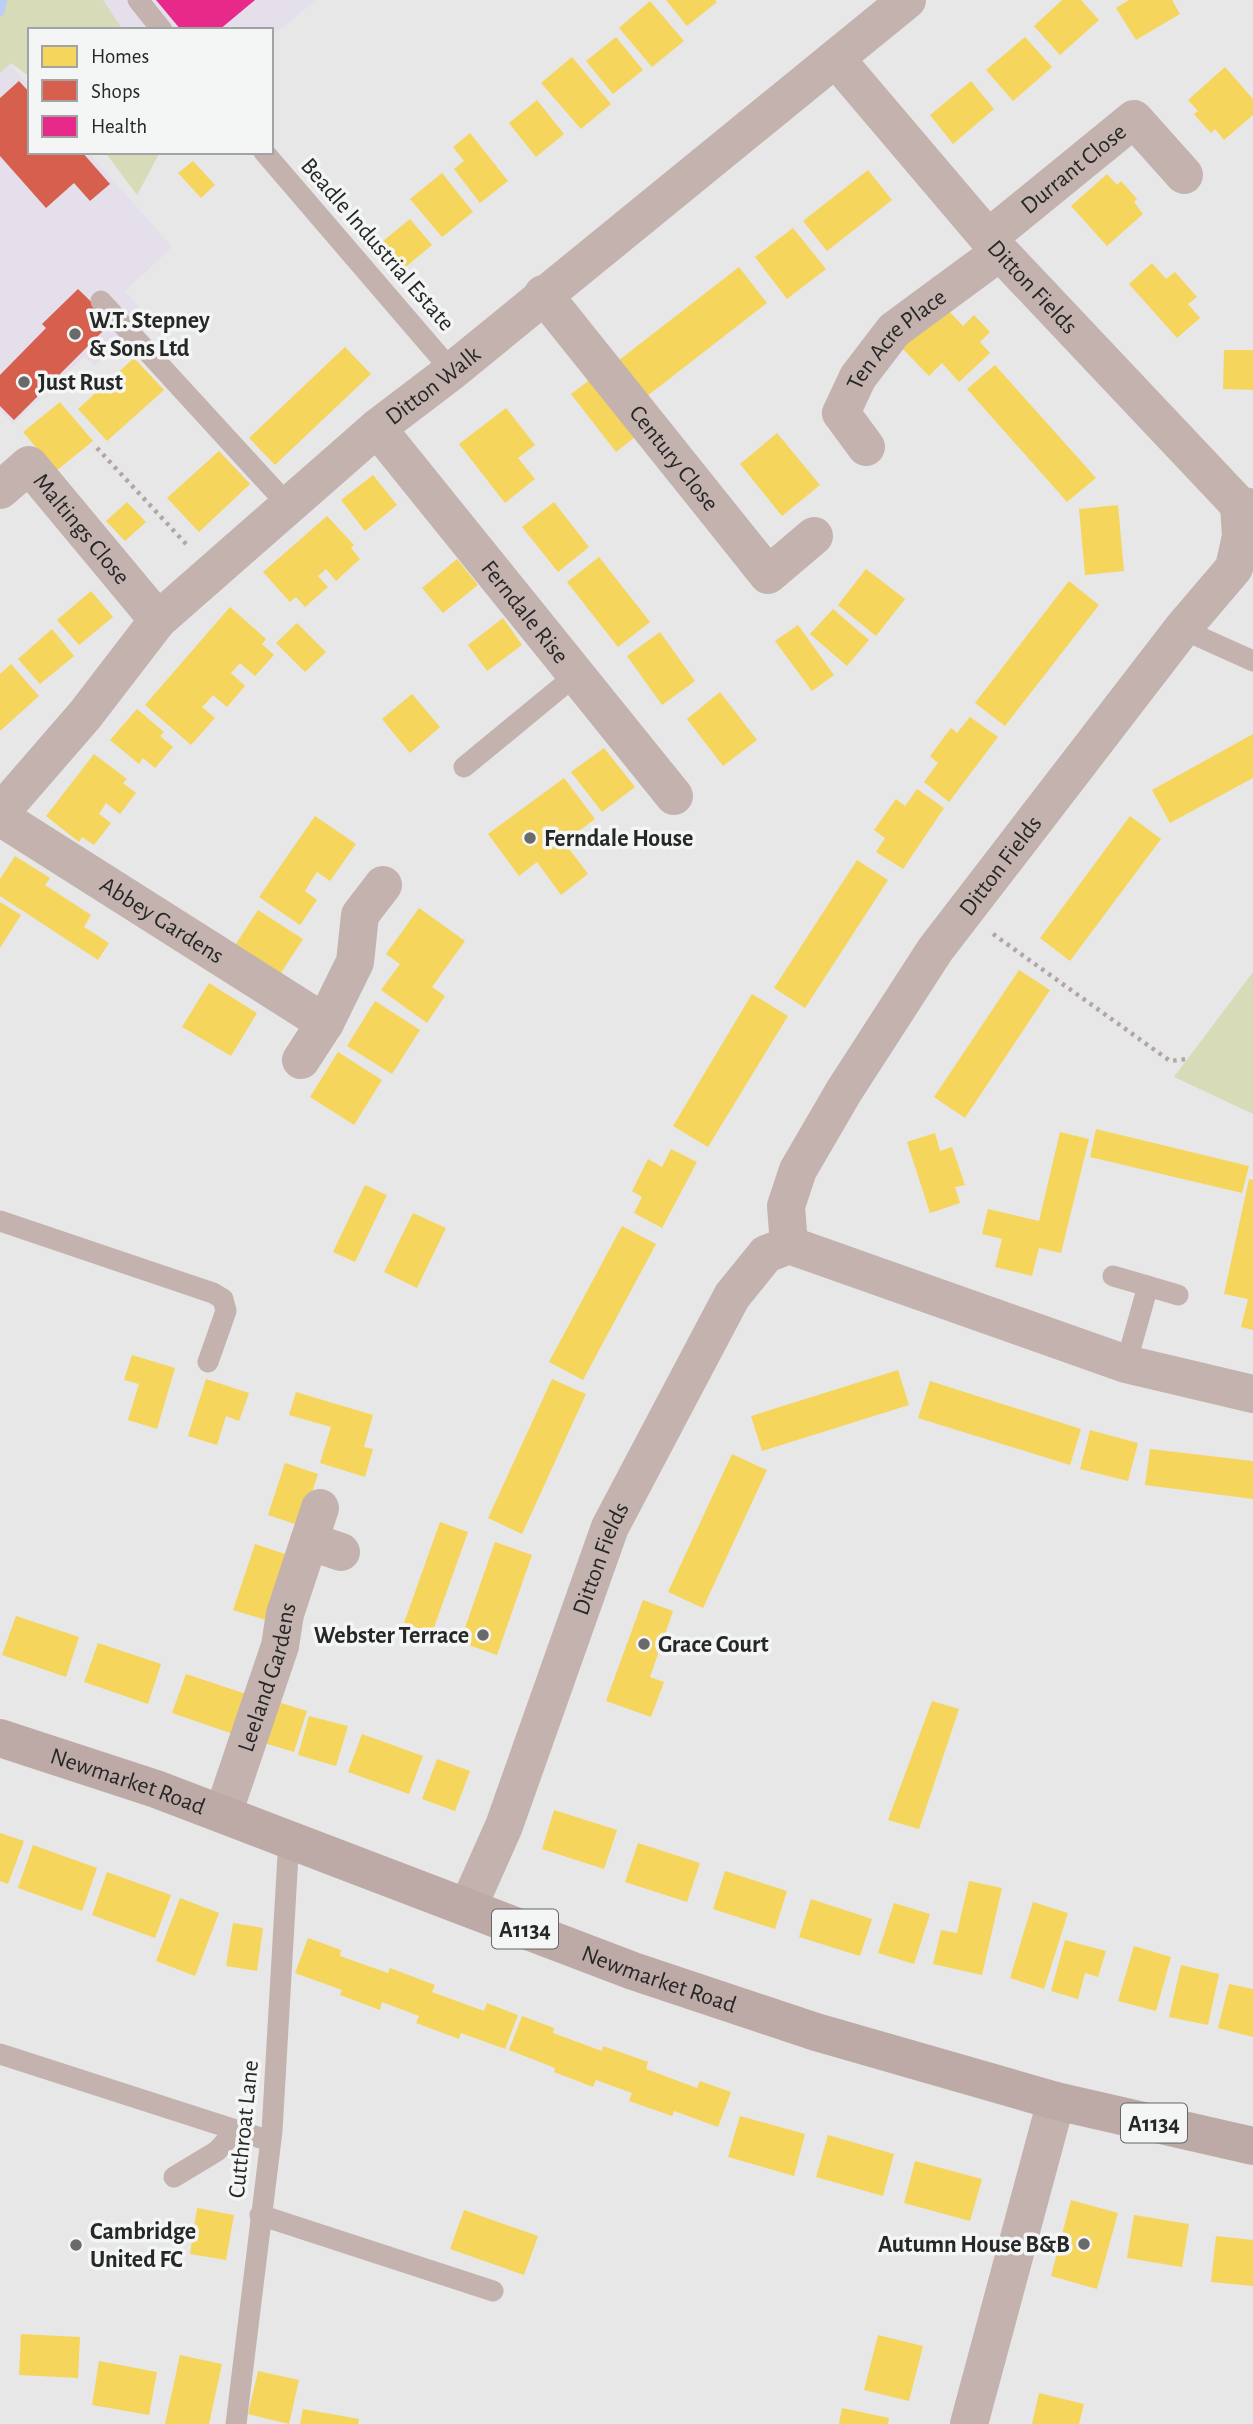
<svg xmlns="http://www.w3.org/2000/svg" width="1253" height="2424" viewBox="0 0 1253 2424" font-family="'Alegreya Sans',sans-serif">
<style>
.industrial{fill:#e4dfeb}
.green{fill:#d7dbb7}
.homes{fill:#f6d55c}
.shops{fill:#d6604d}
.health{fill:#e7298a}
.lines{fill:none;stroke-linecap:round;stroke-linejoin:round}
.stream{stroke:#bacef7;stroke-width:10}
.path{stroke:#b1a6a5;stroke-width:4.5;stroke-dasharray:3.5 5;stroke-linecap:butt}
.lane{stroke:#c4b2af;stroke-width:21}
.street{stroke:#c4b2af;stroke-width:38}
.primary{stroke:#bdaaa7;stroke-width:38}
.poi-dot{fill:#6a6a6b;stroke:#f4f5f5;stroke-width:2.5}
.labels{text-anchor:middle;stroke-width:7;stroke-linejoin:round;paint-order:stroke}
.shield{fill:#f4f5f5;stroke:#646565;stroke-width:2}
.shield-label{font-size:23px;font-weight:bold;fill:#262727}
.street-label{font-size:24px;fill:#262727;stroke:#f4f5f5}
.poi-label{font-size:24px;font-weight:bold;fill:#262727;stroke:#f4f5f5;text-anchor:start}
</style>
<rect width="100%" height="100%" fill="#e7e7e8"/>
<g class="industrial">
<path d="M 75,0 L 316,0 L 271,37 L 271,30 L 99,30 Z"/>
<path d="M 6,60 L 30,87 L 30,152 L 88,152 L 172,247 L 125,291 L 148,317 L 94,366 L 85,356 L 13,424 L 0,410 L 0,66 Z"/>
</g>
<g class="green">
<path d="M 0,0 L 103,0 L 123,30 L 30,30 L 30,77 L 11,63 L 0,73 Z"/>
<path d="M 105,152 L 160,152 L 137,195 Z"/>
<path d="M 1253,972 L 1253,1114 L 1174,1077 Z"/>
</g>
<g class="homes">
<path d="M 666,0 L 715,0 L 717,2 L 687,26 Z"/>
<path d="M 1062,0 L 1081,0 L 1099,20 L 1060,55 L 1034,26 Z"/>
<path d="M 1129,0 L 1172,0 L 1180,14 L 1136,40 L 1116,8 Z"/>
<path d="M 650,1 L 684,41 L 652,67 L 619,28 Z"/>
<path d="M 616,37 L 643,70 L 613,94 L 586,61 Z"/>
<path d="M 1025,37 L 1052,67 L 1013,101 L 986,70 Z"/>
<path d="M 572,57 L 611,104 L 581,129 L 541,83 Z"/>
<path d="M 1225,67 L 1253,99 L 1253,115 L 1224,140 L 1215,129 L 1211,133 L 1198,119 L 1194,114 L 1198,111 L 1188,100 Z"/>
<path d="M 971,81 L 994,109 L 953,144 L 930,115 Z"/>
<path d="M 537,100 L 564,134 L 536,157 L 509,123 Z"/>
<path d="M 470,133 L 508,181 L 480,203 L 454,169 L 464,161 L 453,147 Z"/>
<path d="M 193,161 L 215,185 L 201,198 L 178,173 Z"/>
<path d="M 868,170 L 892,200 L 827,251 L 803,221 Z"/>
<path d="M 442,173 L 473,212 L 442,237 L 410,199 Z"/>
<path d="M 1107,174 L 1117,185 L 1121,181 L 1137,199 L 1134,202 L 1143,214 L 1107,246 L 1071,206 Z"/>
<path d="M 410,219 L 432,245 L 403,269 L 382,242 Z"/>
<path d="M 793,228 L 826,269 L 787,299 L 755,257 Z"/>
<path d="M 1152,263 L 1166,279 L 1175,272 L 1197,297 L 1188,304 L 1200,318 L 1177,338 L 1129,284 Z"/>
<path d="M 739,267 L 767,303 L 642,400 L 614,364 Z"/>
<path d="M 949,311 L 963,326 L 974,315 L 990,332 L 980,342 L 990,353 L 959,382 L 942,363 L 929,376 L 902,348 L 934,318 L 937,322 Z"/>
<path d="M 345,347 L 371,374 L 275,465 L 249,438 Z"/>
<path d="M 1224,350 L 1253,350 L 1253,390 L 1223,389 Z"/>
<path d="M 134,358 L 164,390 L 107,441 L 78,409 Z"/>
<path d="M 995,365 L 1096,478 L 1067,502 L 967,389 Z"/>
<path d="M 595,376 L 639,434 L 616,452 L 571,394 Z"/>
<path d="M 60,402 L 93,441 L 56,471 L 23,432 Z"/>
<path d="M 506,408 L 535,445 L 518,458 L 535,479 L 505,503 L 459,444 Z"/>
<path d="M 777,433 L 820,485 L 782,516 L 740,464 Z"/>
<path d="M 219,451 L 250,484 L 199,532 L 167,498 Z"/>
<path d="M 373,475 L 397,505 L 365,531 L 341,500 Z"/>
<path d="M 127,502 L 146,522 L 125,541 L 106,521 Z"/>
<path d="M 554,502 L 589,547 L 558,572 L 522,527 Z"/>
<path d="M 1118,505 L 1124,571 L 1085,575 L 1079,509 Z"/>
<path d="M 327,516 L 354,545 L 351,548 L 360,559 L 336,581 L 326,569 L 318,576 L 328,587 L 305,607 L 296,597 L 290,602 L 263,572 Z"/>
<path d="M 599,557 L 650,622 L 618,647 L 567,582 Z"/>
<path d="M 457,559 L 478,585 L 443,613 L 422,588 Z"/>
<path d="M 866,569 L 905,599 L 876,636 L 838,605 Z"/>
<path d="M 1069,581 L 1099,605 L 1005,726 L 975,703 Z"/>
<path d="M 91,591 L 113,617 L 79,645 L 57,620 Z"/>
<path d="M 230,607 L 266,639 L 262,644 L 274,655 L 255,676 L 240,663 L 231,673 L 245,686 L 227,707 L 213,695 L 208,701 L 202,707 L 215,718 L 191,745 L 145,705 Z"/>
<path d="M 833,609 L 869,640 L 847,666 L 810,634 Z"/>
<path d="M 503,618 L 522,645 L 487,671 L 468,645 Z"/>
<path d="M 297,623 L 326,652 L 305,672 L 276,643 Z"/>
<path d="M 798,625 L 834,675 L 812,691 L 775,641 Z"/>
<path d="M 52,629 L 74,656 L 40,684 L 18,659 Z"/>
<path d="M 660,632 L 695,681 L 662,705 L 627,656 Z"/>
<path d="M 11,664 L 39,696 L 0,731 L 0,674 Z"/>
<path d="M 720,692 L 757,740 L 723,766 L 687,719 Z"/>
<path d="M 412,694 L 440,727 L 410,753 L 382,719 Z"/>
<path d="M 137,709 L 164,732 L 160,736 L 173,747 L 155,768 L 143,758 L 139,764 L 110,740 Z"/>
<path d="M 970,717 L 998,737 L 949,802 L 924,782 L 938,763 L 930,756 L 951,728 L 957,733 Z"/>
<path d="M 1253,734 L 1253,778 L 1170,823 L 1152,790 Z"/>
<path d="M 604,748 L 635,787 L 602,812 L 571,772 Z"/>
<path d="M 94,754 L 127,779 L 123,783 L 136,793 L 120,814 L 106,803 L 99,814 L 111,823 L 94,845 L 82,837 L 79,842 L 46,816 Z"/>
<path d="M 564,778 L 595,819 L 564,842 L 588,874 L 561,895 L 537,862 L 519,876 L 488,834 Z"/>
<path d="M 917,789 L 944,808 L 903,869 L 876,852 L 885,838 L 874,830 L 896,799 L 905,806 Z"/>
<path d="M 315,816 L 356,844 L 330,881 L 317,872 L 311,881 L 305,891 L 317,900 L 300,925 L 259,897 Z"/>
<path d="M 1130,816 L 1161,839 L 1070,961 L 1040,938 Z"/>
<path d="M 15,856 L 50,878 L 45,885 L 91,915 L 84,927 L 109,943 L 98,960 L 0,896 L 0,879 Z"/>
<path d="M 857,860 L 888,880 L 805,1008 L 774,988 Z"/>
<path d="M 0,902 L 21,915 L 0,948 Z"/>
<path d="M 419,908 L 465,941 L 432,987 L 445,996 L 427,1023 L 381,990 L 400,964 L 386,954 Z"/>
<path d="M 258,910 L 303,939 L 279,976 L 234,947 Z"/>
<path d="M 1019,970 L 1050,990 L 965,1118 L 934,1097 Z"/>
<path d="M 209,983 L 257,1013 L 231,1056 L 182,1027 Z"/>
<path d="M 752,994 L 788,1016 L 708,1147 L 673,1126 Z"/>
<path d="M 375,1001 L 420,1030 L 392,1074 L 347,1046 Z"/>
<path d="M 338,1052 L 382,1080 L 354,1125 L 310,1097 Z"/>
<path d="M 1096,1129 L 1249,1166 L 1242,1193 L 1090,1157 Z"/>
<path d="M 1060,1132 L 1089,1139 L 1061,1253 L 1039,1248 L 1032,1276 L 995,1267 L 1002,1239 L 982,1234 L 988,1209 L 1039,1221 Z"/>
<path d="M 935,1133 L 940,1151 L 952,1147 L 965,1185 L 955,1187 L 960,1203 L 930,1213 L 907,1142 Z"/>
<path d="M 671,1149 L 697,1162 L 662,1228 L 634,1213 L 642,1197 L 632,1191 L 648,1159 L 662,1167 Z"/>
<path d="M 1249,1179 L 1253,1180 L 1253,1330 L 1241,1327 L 1248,1299 L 1224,1294 Z"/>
<path d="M 365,1185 L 387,1195 L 355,1262 L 333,1252 Z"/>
<path d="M 413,1213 L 446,1228 L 417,1288 L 384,1272 Z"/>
<path d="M 622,1226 L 656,1244 L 583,1380 L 549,1362 Z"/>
<path d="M 132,1355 L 175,1368 L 157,1429 L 128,1420 L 139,1384 L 124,1380 Z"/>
<path d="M 898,1370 L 909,1405 L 762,1451 L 751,1416 Z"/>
<path d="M 206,1379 L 249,1393 L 239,1421 L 226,1416 L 217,1445 L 188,1436 Z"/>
<path d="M 552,1379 L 586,1394 L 522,1534 L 488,1518 Z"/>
<path d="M 930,1381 L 1081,1429 L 1070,1465 L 918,1418 Z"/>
<path d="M 296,1392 L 373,1415 L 364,1447 L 373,1449 L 365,1477 L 320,1463 L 331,1427 L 289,1415 Z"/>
<path d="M 1090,1430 L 1138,1443 L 1128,1481 L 1080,1469 Z"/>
<path d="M 1150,1449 L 1253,1461 L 1253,1499 L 1145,1485 Z"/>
<path d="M 732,1454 L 767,1470 L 703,1608 L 668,1592 Z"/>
<path d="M 285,1463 L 318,1474 L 301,1526 L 268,1515 Z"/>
<path d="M 440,1522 L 468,1532 L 432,1633 L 404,1623 Z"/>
<path d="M 495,1542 L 532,1555 L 497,1655 L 460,1642 Z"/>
<path d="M 255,1544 L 288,1555 L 266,1620 L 233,1610 Z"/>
<path d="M 643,1600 L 673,1611 L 650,1677 L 664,1682 L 651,1717 L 606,1701 Z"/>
<path d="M 16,1616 L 79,1637 L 66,1677 L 2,1655 Z"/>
<path d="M 98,1643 L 161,1664 L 148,1704 L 84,1682 Z"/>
<path d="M 186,1674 L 249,1695 L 236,1735 L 172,1713 Z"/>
<path d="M 275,1701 L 307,1711 L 294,1752 L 261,1742 Z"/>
<path d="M 932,1701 L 959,1709 L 919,1829 L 888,1820 Z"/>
<path d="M 309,1716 L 348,1726 L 336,1766 L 298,1755 Z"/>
<path d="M 362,1734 L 423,1756 L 409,1794 L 348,1772 Z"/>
<path d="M 437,1759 L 470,1771 L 455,1811 L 422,1799 Z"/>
<path d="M 554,1810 L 617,1830 L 604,1869 L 542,1849 Z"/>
<path d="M 0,1833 L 24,1841 L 8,1884 L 0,1881 Z"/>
<path d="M 638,1843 L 700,1863 L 687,1902 L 625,1882 Z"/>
<path d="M 33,1845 L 97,1868 L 82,1911 L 18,1888 Z"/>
<path d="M 725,1871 L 787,1891 L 775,1929 L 713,1909 Z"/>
<path d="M 107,1872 L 171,1895 L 155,1938 L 92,1915 Z"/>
<path d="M 969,1881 L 1002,1888 L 982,1975 L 933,1964 L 941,1930 L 957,1933 Z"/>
<path d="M 180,1898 L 219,1913 L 195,1976 L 156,1961 Z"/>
<path d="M 811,1899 L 872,1919 L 860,1956 L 799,1937 Z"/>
<path d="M 1033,1902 L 1068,1913 L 1044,1989 L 1010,1978 Z"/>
<path d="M 894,1903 L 930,1914 L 914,1964 L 878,1953 Z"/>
<path d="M 233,1923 L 263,1928 L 257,1971 L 226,1966 Z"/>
<path d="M 308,1938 L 341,1950 L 340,1956 L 388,1973 L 390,1968 L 435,1985 L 432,1992 L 484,2011 L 487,2003 L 518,2015 L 505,2049 L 461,2033 L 459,2039 L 416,2023 L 419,2016 L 382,2002 L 380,2010 L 340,1995 L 342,1990 L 295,1973 Z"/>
<path d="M 1065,1940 L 1106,1951 L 1098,1977 L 1085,1973 L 1078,1999 L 1051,1991 Z"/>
<path d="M 1134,1946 L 1171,1957 L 1156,2011 L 1118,2001 Z"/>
<path d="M 1181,1965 L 1219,1974 L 1208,2025 L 1169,2017 Z"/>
<path d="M 1229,1984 L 1253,1989 L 1253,2037 L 1218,2028 Z"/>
<path d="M 522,2016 L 554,2028 L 553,2033 L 602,2051 L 603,2046 L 648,2062 L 646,2069 L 697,2088 L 700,2081 L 731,2092 L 718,2127 L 674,2111 L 672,2116 L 629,2101 L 632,2093 L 596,2080 L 593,2087 L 554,2072 L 555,2068 L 509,2050 Z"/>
<path d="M 740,2116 L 805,2134 L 794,2176 L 728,2157 Z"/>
<path d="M 828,2135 L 894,2154 L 883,2196 L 816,2177 Z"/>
<path d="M 915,2161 L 982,2179 L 970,2221 L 904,2203 Z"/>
<path d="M 1071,2200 L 1118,2213 L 1097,2289 L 1051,2276 Z"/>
<path d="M 197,2208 L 234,2215 L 226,2260 L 190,2254 Z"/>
<path d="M 464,2210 L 538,2236 L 524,2275 L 450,2249 Z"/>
<path d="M 1134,2215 L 1189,2224 L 1182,2267 L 1127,2258 Z"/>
<path d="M 1216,2236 L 1253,2240 L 1253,2286 L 1211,2282 Z"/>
<path d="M 21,2334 L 80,2337 L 78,2378 L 19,2375 Z"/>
<path d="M 878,2335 L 923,2346 L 909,2401 L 864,2390 Z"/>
<path d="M 180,2355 L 222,2364 L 209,2424 L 165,2424 Z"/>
<path d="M 99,2361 L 157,2372 L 149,2415 L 92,2405 Z"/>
<path d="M 258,2371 L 299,2380 L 289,2424 L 248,2414 Z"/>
<path d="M 1039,2393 L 1084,2404 L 1079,2424 L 1032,2424 Z"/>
<path d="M 842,2408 L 889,2418 L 888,2424 L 839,2424 Z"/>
<path d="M 303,2409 L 359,2419 L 358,2424 L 300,2424 Z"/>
</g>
<g class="shops">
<path d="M 19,81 L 30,93 L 30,152 L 82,152 L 110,184 L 90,201 L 74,183 L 46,208 L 0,156 L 0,98 Z"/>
<path d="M 78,289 L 112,322 L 14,420 L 0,406 L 0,375 L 46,328 L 42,324 Z"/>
</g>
<path class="health" d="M 156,0 L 255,0 L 219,30 L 181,30 Z"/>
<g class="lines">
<path class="stream" d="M 0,11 L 2,0"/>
<g class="path">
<path d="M 97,448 L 187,545"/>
<path d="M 993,934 L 1170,1061 L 1187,1059"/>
</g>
<g class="lane">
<path d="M 138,0 L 162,30"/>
<path d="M 264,152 L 452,371"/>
<path d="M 101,301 L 288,505"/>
<path d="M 1182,629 L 1253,661"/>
<path d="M 464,767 L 577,674"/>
<path d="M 0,1221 L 213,1293 L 223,1299 L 226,1311 L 208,1362"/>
<path d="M 1113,1276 L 1178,1295"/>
<path d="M 1126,1364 L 1148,1286"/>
<path d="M 0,2054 L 270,2141"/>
<path d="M 174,2177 L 217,2151 L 236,2130"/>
<path d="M 260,2215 L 493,2291"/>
<path d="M 236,2424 L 272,2131 L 289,1838"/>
</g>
<g class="street">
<path id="s1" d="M 836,59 L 1000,252 L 1239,505 L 1253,508"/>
<path id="s2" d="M 988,238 L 1134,119 L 1184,175"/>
<path id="s3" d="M 543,294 L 768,575 L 814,536"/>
<path id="s4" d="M 377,428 L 674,796"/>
<path id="s5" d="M 866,447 L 841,413 L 858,377 L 894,330 L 1000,252"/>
<path id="s6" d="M 0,490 L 29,465 L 158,620"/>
<path id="s7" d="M 0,813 L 85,715 L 158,620 L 377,428 L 452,371 L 907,0"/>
<path id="s8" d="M 0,817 L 325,1023"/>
<path d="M 301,1060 L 325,1023 L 355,962 L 360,915 L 383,885"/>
<path id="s9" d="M 789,1245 L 786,1206 L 798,1170 L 844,1091 L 935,950 L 1182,629 L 1234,568 L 1241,536 L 1239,505"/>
<path d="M 309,1541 L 341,1552"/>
<path id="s10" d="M 223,1814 L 280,1646 L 285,1614 L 320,1508"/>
<path id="s11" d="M 468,1907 L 504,1826 L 610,1527 L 732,1296 L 766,1254 L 789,1245 L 1126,1364 L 1253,1394"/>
<path d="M 969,2424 L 1056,2101"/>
</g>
<path class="primary" id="s12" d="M 0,1738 L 156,1789 L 633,1971 L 816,2032 L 1056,2101 L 1253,2146"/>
</g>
<g class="poi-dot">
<circle cx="75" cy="334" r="7"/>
<circle cx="24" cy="382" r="7"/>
<circle cx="530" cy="838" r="7"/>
<circle cx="483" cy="1635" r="7"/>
<circle cx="644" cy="1644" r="7"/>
<circle cx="1084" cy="2244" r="7"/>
<circle cx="76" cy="2245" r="7"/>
</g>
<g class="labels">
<g class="shield">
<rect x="492" y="1909.5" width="66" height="39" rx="5"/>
<rect x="1121" y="2103.5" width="66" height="39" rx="5"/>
</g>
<g class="shield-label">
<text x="525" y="1937">A1134</text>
<text x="1154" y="2131">A1134</text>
</g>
<g class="street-label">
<text dy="8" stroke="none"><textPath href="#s2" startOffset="110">Durrant Close</textPath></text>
<text transform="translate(378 244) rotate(49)" y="8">Beadle Industrial Estate</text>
<text dy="8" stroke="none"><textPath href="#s1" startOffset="301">Ditton Fields</textPath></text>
<text dy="8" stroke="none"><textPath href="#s5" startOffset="136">Ten Acre Place</textPath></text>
<text dy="8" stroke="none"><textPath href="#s7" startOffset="611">Ditton Walk</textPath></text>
<text dy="8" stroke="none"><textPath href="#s3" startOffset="210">Century Close</textPath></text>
<text dy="8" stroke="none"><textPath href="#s6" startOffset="121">Maltings Close</textPath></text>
<text dy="8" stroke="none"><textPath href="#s4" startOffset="236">Ferndale Rise</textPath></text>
<text dy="8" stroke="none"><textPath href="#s9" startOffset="443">Ditton Fields</textPath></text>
<text dy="8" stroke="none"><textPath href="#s8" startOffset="192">Abbey Gardens</textPath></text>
<text dy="8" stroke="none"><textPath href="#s11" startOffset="373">Ditton Fields</textPath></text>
<text dy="8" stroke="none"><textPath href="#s10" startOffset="144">Leeland Gardens</textPath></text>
<text dy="8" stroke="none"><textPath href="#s12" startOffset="135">Newmarket Road</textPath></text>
<text dy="8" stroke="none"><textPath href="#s12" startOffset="702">Newmarket Road</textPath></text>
<text transform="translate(243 2129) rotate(-84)" y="8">Cutthroat Lane</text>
</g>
<g class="poi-label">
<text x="89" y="328">W.T. Stepney<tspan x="89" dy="28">&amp; Sons Ltd</tspan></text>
<text x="38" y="390">Just Rust</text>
<text x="544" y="846">Ferndale House</text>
<text x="469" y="1643" text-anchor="end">Webster Terrace</text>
<text x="658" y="1652">Grace Court</text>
<text x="90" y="2239">Cambridge<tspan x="90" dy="28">United FC</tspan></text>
<text x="1070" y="2252" text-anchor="end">Autumn House B&amp;B</text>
</g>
</g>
<rect x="28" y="28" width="245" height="126" fill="#f4f5f5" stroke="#a2a3a3" stroke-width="2"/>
<rect x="42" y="46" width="35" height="21" fill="#f6d55c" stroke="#a2a3a3" stroke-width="2"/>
<text x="91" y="63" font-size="21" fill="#262727">Homes</text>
<rect x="42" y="80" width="35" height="21" fill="#d6604d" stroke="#a2a3a3" stroke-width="2"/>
<text x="91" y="98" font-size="21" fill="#262727">Shops</text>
<rect x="42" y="116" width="35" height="21" fill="#e7298a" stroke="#a2a3a3" stroke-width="2"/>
<text x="91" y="133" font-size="21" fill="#262727">Health</text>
</svg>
